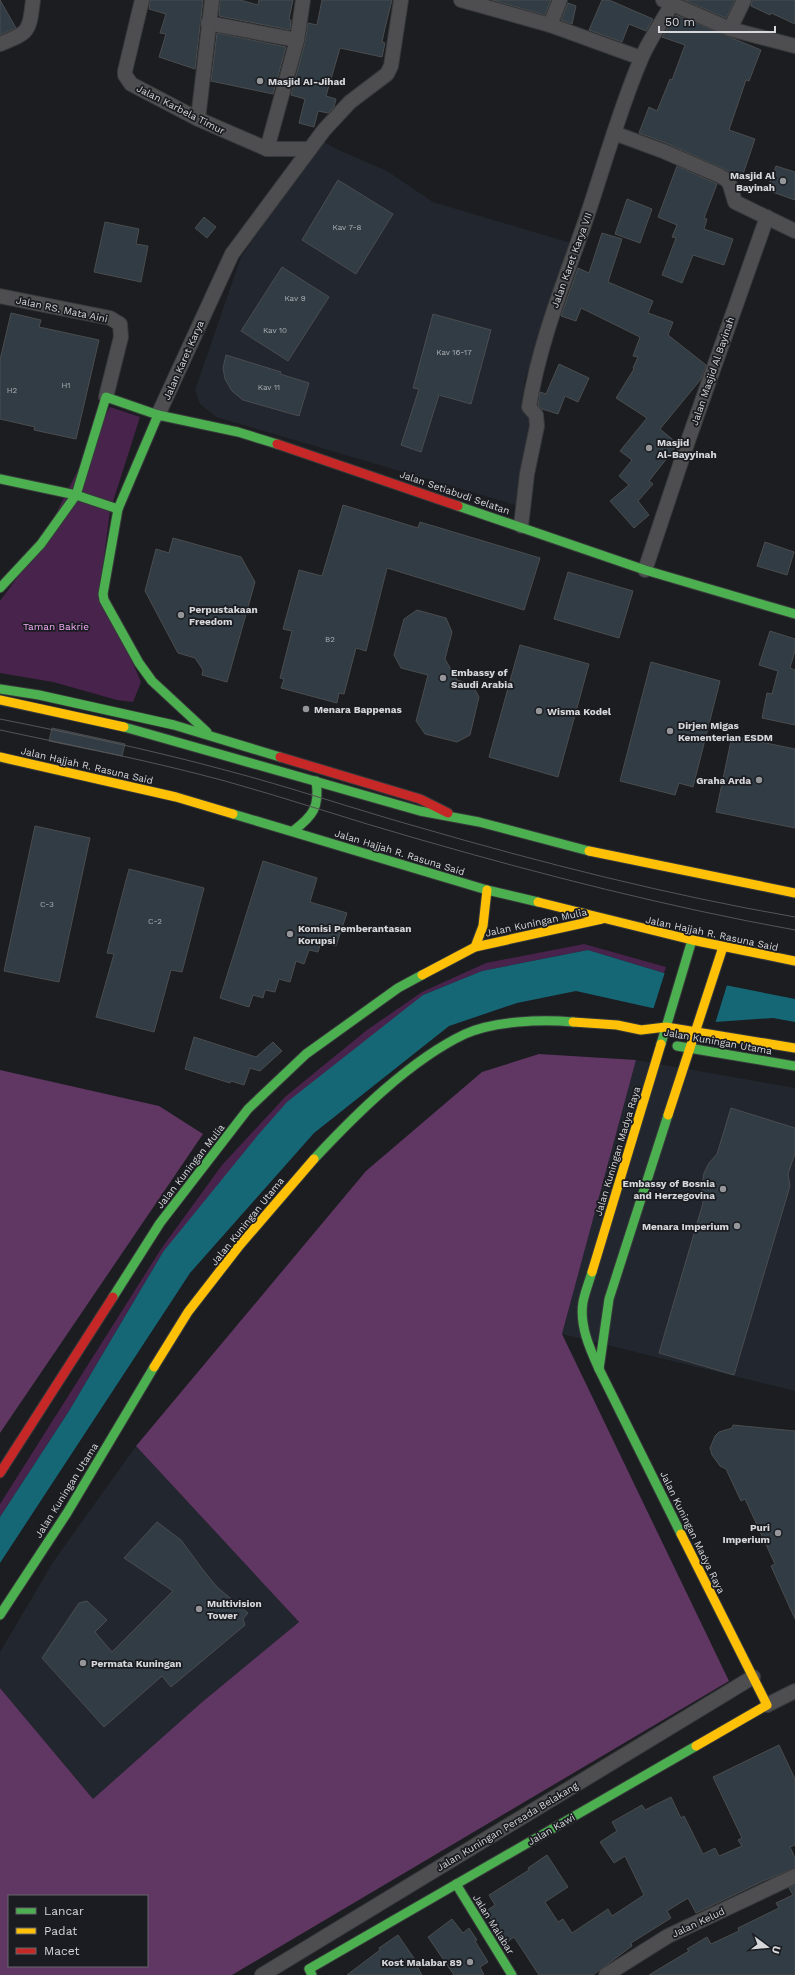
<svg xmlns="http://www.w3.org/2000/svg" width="795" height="1975" viewBox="0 0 795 1975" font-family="'Work Sans',sans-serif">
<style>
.built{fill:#22262e}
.green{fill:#48234b}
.forest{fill:#603663;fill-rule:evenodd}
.water{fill:#166776}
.pier{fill:#1b1d20}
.building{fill:#313c44;stroke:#4b4d4f}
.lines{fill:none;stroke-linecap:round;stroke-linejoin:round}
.street-casing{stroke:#37393b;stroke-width:16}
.fast-casing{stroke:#37393b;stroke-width:11}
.slow-casing{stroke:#37393b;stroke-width:11}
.jam-casing{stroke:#37393b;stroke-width:11}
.street{stroke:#4e4e50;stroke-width:14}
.fast{stroke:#4caf50;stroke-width:9}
.slow{stroke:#ffc107;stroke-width:9}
.jam{stroke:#c62828;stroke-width:9}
.tram{stroke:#545557;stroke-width:1}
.poi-dot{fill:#949699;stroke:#1a1c21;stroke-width:1.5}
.labels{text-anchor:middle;stroke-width:3.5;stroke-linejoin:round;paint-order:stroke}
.number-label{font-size:8px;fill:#acb0b4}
.poi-label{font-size:10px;font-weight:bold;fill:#d5d7da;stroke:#1a1c21;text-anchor:start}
.street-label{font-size:10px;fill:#d5d7da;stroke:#1a1c21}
.park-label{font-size:10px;fill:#f4abf8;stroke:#1a1c21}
</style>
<rect width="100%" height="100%" fill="#1b1d20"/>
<g class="built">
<path d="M 322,141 L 341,151 L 387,171 L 433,202 L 571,243 L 524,383 L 524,408 L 531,423 L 516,505 L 216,417 L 200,404 L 195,390 L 241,257 Z"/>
<path d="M 636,1060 L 795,1088 L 795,1391 L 562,1334 Z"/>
<path d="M 136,1446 L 299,1622 L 201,1703 L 93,1799 L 0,1688 L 0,1652 L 53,1562 Z"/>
</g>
<g class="green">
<path d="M 110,407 L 140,417 L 110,511 L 100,587 L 141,682 L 133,702 L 117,700 L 53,682 L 0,673 L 0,601 L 38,549 Z"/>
<path d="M 584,944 L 666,967 L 664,973 L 588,950 L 482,971 L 423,995 L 163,1252 L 69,1411 L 0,1517 L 0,1504 L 161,1249 L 222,1165 L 286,1096 L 367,1030 L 422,992 L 486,963 Z"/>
</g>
<g class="forest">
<path d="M 539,1054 L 636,1060 L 562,1334 L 729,1681 L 232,1975 L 0,1975 L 0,1688 L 93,1799 L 201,1703 L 299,1622 L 136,1446 L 366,1171 L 482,1072 ZM 9,1896 L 147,1896 L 147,1966 L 9,1966 Z"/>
<path d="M 0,1070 L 159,1106 L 203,1134 L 0,1433 Z"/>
</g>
<path class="water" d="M 588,950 L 664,973 L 795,999 L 795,1022 L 773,1018 L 715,1022 L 576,991 L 517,1003 L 449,1026 L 314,1133 L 190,1273 L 0,1563 L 0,1517 L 69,1411 L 163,1252 L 258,1135 L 287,1102 L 423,995 L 482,971 Z"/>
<path class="pier" d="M 665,972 L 727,985 L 715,1024 L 653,1010 Z"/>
<g class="building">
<path d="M 0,0 L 16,28 L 0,35 Z"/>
<path d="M 150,0 L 203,0 L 195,69 L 159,57 L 166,34 L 160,33 L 166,14 L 149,9 Z"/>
<path d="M 220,0 L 240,0 L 258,5 L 259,0 L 293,0 L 289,19 L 291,20 L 290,30 L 219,16 Z"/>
<path d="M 322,0 L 392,0 L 385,28 L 382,42 L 385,43 L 382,57 L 340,48 L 326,96 L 336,99 L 334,107 L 328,113 L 318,111 L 314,127 L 299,123 L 305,99 L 291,95 L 305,42 L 308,23 L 317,25 Z"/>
<path d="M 492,0 L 551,0 L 545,15 Z"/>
<path d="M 602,0 L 609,0 L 653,19 L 646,31 L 629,24 L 622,42 L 589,30 Z"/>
<path d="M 684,0 L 735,0 L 726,18 Z"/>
<path d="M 752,0 L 795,0 L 795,24 L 771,13 L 770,15 L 751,6 Z"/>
<path d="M 568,3 L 576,6 L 572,24 L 561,20 Z"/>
<path d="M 676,15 L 761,50 L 749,81 L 746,80 L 729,130 L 755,139 L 742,177 L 666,143 L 639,133 L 649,107 L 657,111 L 670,79 L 672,80 L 685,45 L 662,37 L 669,26 L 671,27 Z"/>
<path d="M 217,33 L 286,47 L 273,94 L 211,81 Z"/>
<path d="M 677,166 L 717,184 L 704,218 L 707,219 L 704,229 L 733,239 L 724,265 L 693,255 L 682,283 L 662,275 L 676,238 L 672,237 L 677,225 L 658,217 Z"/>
<path d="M 776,166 L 795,172 L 795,200 L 767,190 Z"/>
<path d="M 338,180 L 393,214 L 356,274 L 302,240 Z"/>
<path d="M 627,199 L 652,209 L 640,243 L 615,234 Z"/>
<path d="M 204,217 L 216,227 L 207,238 L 195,228 Z"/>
<path d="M 105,222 L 139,229 L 136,244 L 148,246 L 141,282 L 94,272 Z"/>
<path d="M 602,233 L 622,239 L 608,282 L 653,301 L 648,313 L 673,322 L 668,335 L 706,365 L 701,379 L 660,429 L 678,444 L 649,481 L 653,484 L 638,501 L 649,515 L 634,528 L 610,501 L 629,485 L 619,476 L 632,460 L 620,451 L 647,418 L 616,398 L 634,369 L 633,368 L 638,357 L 633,356 L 640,337 L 581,308 L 576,321 L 561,316 L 578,268 L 589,273 Z"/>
<path d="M 282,267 L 329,297 L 288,361 L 241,331 Z"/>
<path d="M 11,313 L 41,320 L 39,327 L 99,340 L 76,439 L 34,430 L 35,427 L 0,419 L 0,360 Z"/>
<path d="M 433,314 L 491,330 L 471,404 L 439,395 L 421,452 L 401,445 L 419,389 L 413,388 Z"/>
<path d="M 226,355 L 281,372 L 280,374 L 309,383 L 299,416 L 243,400 L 232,391 L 225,379 L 223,368 Z"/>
<path d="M 559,364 L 589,378 L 578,402 L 565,396 L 558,414 L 542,409 L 538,405 L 540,392 L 546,394 Z"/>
<path d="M 343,505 L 418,528 L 420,522 L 540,558 L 524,610 L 387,568 L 366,651 L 356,648 L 344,694 L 339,693 L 337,703 L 281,688 L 284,679 L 280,678 L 292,631 L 283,629 L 299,570 L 322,576 Z"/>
<path d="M 173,538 L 241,557 L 255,582 L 227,682 L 202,675 L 203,670 L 195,658 L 178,653 L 145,591 L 156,549 L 169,553 Z"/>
<path d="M 765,542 L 794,552 L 787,575 L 757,566 Z"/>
<path d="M 568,572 L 633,591 L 619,638 L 554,619 Z"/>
<path d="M 417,610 L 446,618 L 452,632 L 445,659 L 457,680 L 472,684 L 479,697 L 470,735 L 457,742 L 425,734 L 416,721 L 428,675 L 401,668 L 394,655 L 404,619 Z"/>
<path d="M 770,631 L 795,639 L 795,651 L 790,668 L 795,670 L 795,725 L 762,718 L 767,693 L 772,694 L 778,671 L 759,665 Z"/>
<path d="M 520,645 L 589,664 L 558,777 L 489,757 Z"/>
<path d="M 651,662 L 720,681 L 693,787 L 679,783 L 675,795 L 620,781 Z"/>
<path d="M 52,728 L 125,744 L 122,756 L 49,741 Z"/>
<path d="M 732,736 L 795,749 L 795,828 L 716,812 Z"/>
<path d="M 35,826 L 90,838 L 59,982 L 4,971 Z"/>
<path d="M 263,861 L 317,878 L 310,902 L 347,913 L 336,946 L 321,942 L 318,952 L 309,950 L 304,964 L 296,961 L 290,982 L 279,979 L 275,992 L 265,990 L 263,998 L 253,995 L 249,1007 L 220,998 Z"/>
<path d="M 129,869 L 204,888 L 182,972 L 171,970 L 154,1032 L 96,1017 L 114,954 L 107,953 Z"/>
<path d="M 194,1037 L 256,1057 L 273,1042 L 282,1051 L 260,1071 L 250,1068 L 244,1085 L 231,1081 L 230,1083 L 185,1069 Z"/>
<path d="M 731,1108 L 795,1128 L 795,1153 L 788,1174 L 790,1186 L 734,1375 L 659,1353 L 703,1203 L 702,1185 L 704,1173 L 709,1163 L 717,1154 Z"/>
<path d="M 733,1425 L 795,1431 L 795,1619 L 771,1566 L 775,1564 L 745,1499 L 741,1501 L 726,1469 L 720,1466 L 712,1455 L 710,1448 L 715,1436 L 719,1432 L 732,1428 Z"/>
<path d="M 157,1522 L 181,1540 L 203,1570 L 217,1587 L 248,1613 L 243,1619 L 245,1625 L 171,1687 L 162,1676 L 104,1727 L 42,1658 L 79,1603 L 87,1601 L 107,1620 L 95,1632 L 112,1652 L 173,1591 L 124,1558 Z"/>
<path d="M 779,1745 L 795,1779 L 795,1845 L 790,1847 L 795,1858 L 795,1868 L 763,1881 L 696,1913 L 688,1898 L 667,1911 L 671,1918 L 631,1943 L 632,1946 L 593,1975 L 539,1975 L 514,1937 L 506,1943 L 486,1911 L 495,1905 L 489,1895 L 529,1870 L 528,1868 L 547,1855 L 568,1887 L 545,1902 L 558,1922 L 563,1919 L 572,1933 L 608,1909 L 612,1916 L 644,1895 L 625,1856 L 614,1863 L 600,1842 L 617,1831 L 612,1822 L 642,1805 L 645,1810 L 671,1797 L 681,1818 L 684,1816 L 703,1854 L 715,1848 L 719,1856 L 742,1846 L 738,1840 L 742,1838 L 713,1777 Z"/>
<path d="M 795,1885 L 795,1975 L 649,1975 L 689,1951 L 687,1949 L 707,1937 L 711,1944 L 739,1931 L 738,1928 L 779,1908 L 776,1903 L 793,1895 L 789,1888 Z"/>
<path d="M 452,1919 L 463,1933 L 469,1928 L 477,1940 L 475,1941 L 488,1962 L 480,1967 L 484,1975 L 454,1975 L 428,1937 Z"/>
<path d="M 398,1935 L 420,1967 L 418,1968 L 422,1975 L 347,1975 L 380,1950 L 379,1948 Z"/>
</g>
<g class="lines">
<defs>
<g id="street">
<path d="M 142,0 L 125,71 L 125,75 L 131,84 L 198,119 L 267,149 L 310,149"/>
<path d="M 461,0 L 550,25 L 641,58"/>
<path d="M 663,0 L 730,29 L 795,46"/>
<path d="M 208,23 L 297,40"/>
<path d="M 550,25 L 560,0"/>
<path d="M 730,29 L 744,0"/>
<path d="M 0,44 C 30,32 29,32 33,0"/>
<path d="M 198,119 L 212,0"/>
<path d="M 614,133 L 663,151 L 718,175 L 727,180 L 730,185 L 735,202 L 795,231"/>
<path d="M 267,149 L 297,40 L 303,0"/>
<path d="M 0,296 L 110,318 L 120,324 L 121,337 L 106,397"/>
<path d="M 158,415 L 232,254 L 324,130 L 350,102 L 387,74 L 391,66 L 401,0"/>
<path d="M 521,526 L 527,474 L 537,426 L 536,415 L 529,407 C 539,344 563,285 584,225 C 603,170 618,113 641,59 C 649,40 662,22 672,4"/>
<path d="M 645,570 L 689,438 L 767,217"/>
<path d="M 767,1705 L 795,1691"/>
<path d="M 262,1975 L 753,1677"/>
<path d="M 606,1975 L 668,1936 L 795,1876"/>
</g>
<g id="fast">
<path d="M 158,415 L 118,509 L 103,594 L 104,600 L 139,663 L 152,681 L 207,732"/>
<path d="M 0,479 L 76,495 L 118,509"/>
<path d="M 458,506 L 645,570 L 795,614"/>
<path d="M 0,588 L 41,544 L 76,495 L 106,397 L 158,415 L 238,432 L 277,444"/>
<path d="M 0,689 L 39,695 L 174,725 L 280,757"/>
<path d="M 124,727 L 420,811 L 479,822 L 589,851"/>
<path d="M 233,814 L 487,890 L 538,902"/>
<path d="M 293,831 C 313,816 320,807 316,781"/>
<path d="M 661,1044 L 692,940"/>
<path d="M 677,1046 L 795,1066"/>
<path d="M 314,1159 C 355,1115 410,1060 465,1034 C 494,1021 542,1019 573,1022"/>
<path d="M 592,1272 C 589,1282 585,1292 583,1302 C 579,1325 590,1349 599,1369 L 681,1534"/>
<path d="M 113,1297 L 160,1223 L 248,1109 L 306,1054 L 398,988 L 422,975"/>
<path d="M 599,1369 L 609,1299 L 668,1115"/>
<path d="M 0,1615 L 67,1513 L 154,1367"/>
<path d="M 456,1884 L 512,1975"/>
<path d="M 312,1975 L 309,1969 L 696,1746"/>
</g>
<g id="slow">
<path d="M 0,700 L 124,727"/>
<path d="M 0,757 L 176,797 L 233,814"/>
<path d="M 589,851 L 795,893"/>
<path d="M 538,902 L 692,940 L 795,961"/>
<path d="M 475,947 L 483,926 L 487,890"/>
<path d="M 422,975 L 475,947 L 602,919"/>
<path d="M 573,1022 L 617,1025 L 641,1030 L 666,1027 L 795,1048"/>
<path d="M 668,1115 L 723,947"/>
<path d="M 592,1272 L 661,1044"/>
<path d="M 154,1367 L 188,1312 L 240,1245 L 314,1159"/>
<path d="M 681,1534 L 767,1705 L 696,1746"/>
</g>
<g id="jam">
<path d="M 277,444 L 458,506"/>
<path d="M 280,757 L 420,799 L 448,813"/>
<path d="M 0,1473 L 113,1297"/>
</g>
</defs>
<use href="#street" class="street-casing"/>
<use href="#fast" class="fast-casing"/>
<use href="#slow" class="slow-casing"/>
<use href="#jam" class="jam-casing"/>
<use href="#street" class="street"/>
<use href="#fast" class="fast"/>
<use href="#slow" class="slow"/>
<use href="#jam" class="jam"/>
<g class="tram">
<path d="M 0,719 C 75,734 151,750 225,770 C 290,787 354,809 418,827 C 542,863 668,895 795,917"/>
<path d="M 0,730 C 75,746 151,761 225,781 C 290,799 354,821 418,839 C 543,875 668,907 795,930"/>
</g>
</g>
<g class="poi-dot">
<circle cx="260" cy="81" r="4"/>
<circle cx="783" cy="181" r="4"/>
<circle cx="649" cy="448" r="4"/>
<circle cx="181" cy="615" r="4"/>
<circle cx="443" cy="678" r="4"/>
<circle cx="306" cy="709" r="4"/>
<circle cx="539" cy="711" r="4"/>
<circle cx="670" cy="731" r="4"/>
<circle cx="759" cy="780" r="4"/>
<circle cx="290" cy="934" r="4"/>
<circle cx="723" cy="1189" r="4"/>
<circle cx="737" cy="1226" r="4"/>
<circle cx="778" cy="1533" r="4"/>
<circle cx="199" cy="1609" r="4"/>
<circle cx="83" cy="1663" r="4"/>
<circle cx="470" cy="1962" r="4"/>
</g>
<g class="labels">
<g class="number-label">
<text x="347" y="230">Kav 7-8</text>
<text x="295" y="301">Kav 9</text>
<text x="275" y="333">Kav 10</text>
<text x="454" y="355">Kav 16-17</text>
<text x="66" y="388">H1</text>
<text x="269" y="390">Kav 11</text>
<text x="12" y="393">H2</text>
<text x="330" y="642">B2</text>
<text x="47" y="907">C-3</text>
<text x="155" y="924">C-2</text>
</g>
<g class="poi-label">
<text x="268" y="85">Masjid AI-Jihad</text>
<text x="775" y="179" text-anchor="end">Masjid Al<tspan x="775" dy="12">Bayinah</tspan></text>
<text x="657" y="446">Masjid<tspan x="657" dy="12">Al-Bayyinah</tspan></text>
<text x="189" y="613">Perpustakaan<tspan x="189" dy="12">Freedom</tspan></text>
<text x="451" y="676">Embassy of<tspan x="451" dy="12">Saudi Arabia</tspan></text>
<text x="314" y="713">Menara Bappenas</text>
<text x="547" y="715">Wisma Kodel</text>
<text x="678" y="729">Dirjen Migas<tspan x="678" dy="12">Kementerian ESDM</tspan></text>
<text x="751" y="784" text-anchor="end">Graha Arda</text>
<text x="298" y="932">Komisi Pemberantasan<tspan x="298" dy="12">Korupsi</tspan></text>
<text x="715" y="1187" text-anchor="end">Embassy of Bosnia<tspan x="715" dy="12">and Herzegovina</tspan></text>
<text x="729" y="1230" text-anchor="end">Menara Imperium</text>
<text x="770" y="1531" text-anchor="end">Puri<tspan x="770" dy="12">Imperium</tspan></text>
<text x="207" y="1607">Multivision<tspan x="207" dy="12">Tower</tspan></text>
<text x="91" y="1667">Permata Kuningan</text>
<text x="462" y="1966" text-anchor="end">Kost Malabar 89</text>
</g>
<g class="street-label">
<text transform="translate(181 109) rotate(27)" y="4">Jalan Karbela Timur</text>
<text transform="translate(571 260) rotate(-70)" y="4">Jalan Karet Karya VII</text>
<text transform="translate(62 309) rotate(12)" y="4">Jalan RS. Mata Aini</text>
<text transform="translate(183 360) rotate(-66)" y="4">Jalan Karet Karya</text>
<text transform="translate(712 371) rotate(-71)" y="4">Jalan Masjid Al Bayinah</text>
<text transform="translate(455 492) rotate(19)" y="4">Jalan Setiabudi Selatan</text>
<text transform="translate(87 765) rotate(13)" y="4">Jalan Hajjah R. Rasuna Said</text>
<text transform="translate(400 852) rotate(17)" y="4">Jalan Hajjah R. Rasuna Said</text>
<text transform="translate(536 922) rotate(-12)" y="4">Jalan Kuningan Mulia</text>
<text transform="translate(712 933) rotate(12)" y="4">Jalan Hajjah R. Rasuna Said</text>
<text transform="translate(718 1041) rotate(10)" y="4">Jalan Kuningan Utama</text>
<text transform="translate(617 1151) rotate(-73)" y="4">Jalan Kuningan Madya Raya</text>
<text transform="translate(190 1166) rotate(-52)" y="4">Jalan Kuningan Mulia</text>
<text transform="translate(247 1221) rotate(-51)" y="4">Jalan Kuningan Utama</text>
<text transform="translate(66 1490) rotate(-58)" y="4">Jalan Kuningan Utama</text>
<text transform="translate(693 1532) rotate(64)" y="4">Jalan Kuningan Madya Raya</text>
<text transform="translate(507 1826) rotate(-31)" y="4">Jalan Kuningan Persada Belakang</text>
<text transform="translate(551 1829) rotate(-30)" y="4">Jalan Kawi</text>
<text transform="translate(698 1922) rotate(-25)" y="4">Jalan Kelud</text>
<text transform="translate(494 1924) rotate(58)" y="4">Jalan Malabar</text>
</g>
<g class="park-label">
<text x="56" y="630">Taman Bakrie</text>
</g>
</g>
<rect x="8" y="1895" width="140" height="72" fill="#1a1c21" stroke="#65676b"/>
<rect x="16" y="1908" width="20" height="6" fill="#4caf50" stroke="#65676b"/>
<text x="44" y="1915" font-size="12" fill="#d5d7da">Lancar</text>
<rect x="16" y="1928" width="20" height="6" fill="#ffc107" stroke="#65676b"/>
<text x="44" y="1935" font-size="12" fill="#d5d7da">Padat</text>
<rect x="16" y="1948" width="20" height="6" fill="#c62828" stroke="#65676b"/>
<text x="44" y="1955" font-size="12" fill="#d5d7da">Macet</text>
<g transform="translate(767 1947) rotate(106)" stroke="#1a1c21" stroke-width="3" paint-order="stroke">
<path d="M0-3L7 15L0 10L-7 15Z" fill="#d5d7da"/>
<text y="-6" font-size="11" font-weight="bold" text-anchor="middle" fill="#d5d7da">U</text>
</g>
<path d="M659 26v6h116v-6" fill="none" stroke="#d5d7da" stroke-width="2"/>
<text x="665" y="26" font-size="12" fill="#d5d7da" stroke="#1a1c21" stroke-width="3" paint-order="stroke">50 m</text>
</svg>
